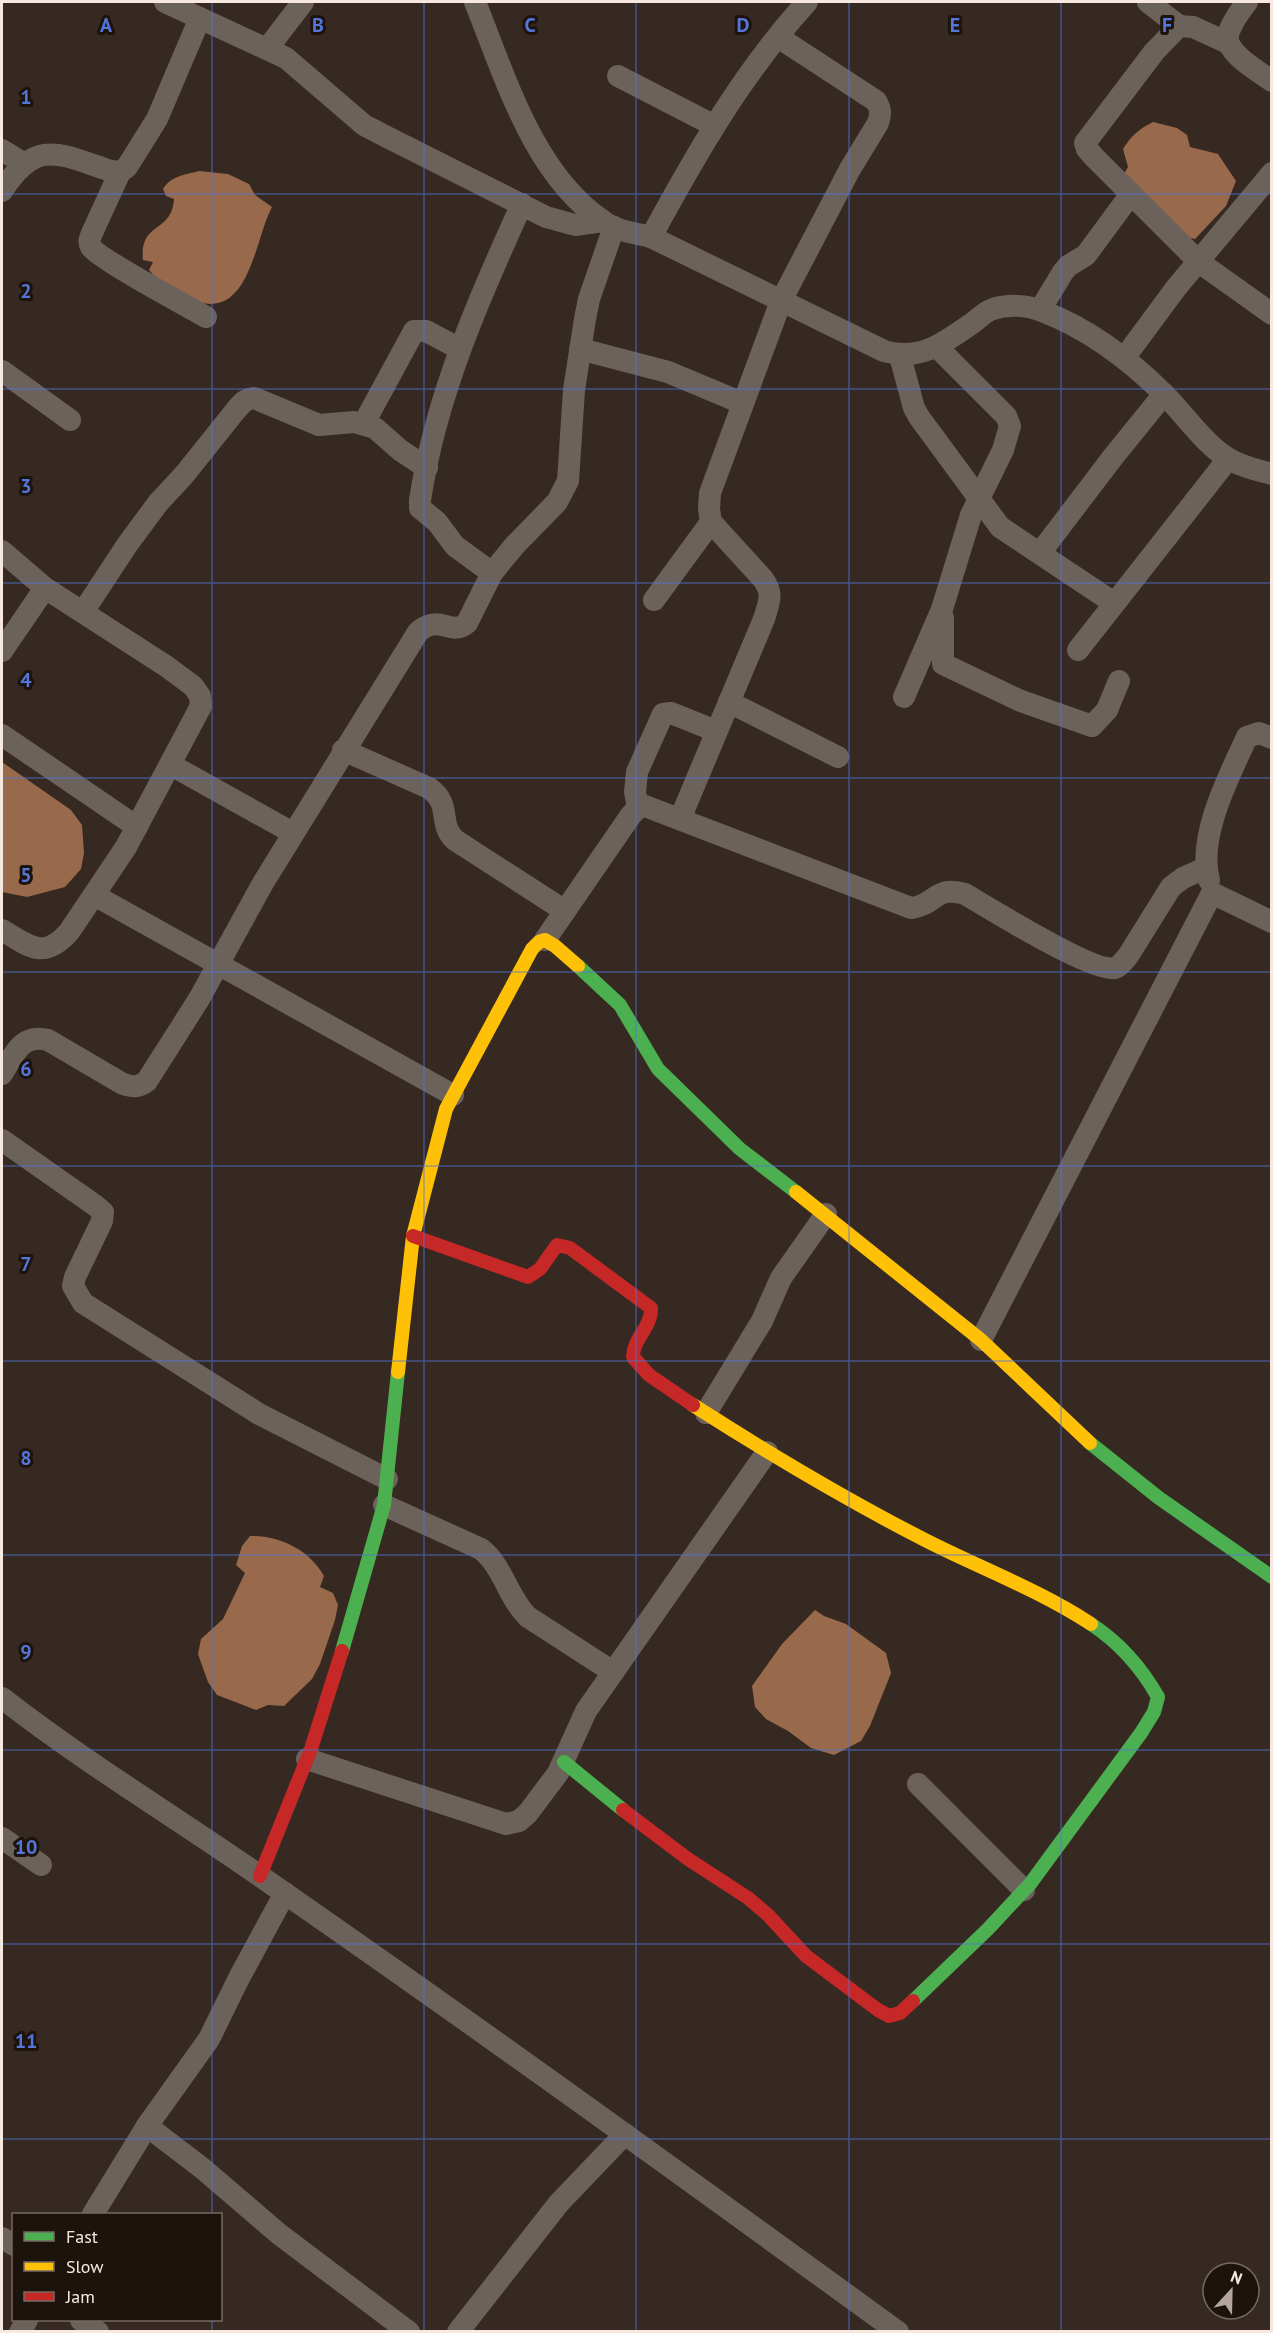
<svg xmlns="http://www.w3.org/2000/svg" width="1273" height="2333" viewBox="0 0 1273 2333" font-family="'PT Sans',sans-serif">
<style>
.water{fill:#98694b}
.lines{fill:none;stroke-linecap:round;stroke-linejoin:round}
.street{stroke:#6c625c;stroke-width:22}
.fast{stroke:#4caf50;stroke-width:14}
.slow{stroke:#ffc107;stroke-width:14}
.jam{stroke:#c62828;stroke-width:14}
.grid{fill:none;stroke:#5475da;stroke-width:1.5;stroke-opacity:0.55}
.grid-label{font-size:20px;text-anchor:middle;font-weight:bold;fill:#5475da;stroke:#1d130d;stroke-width:6;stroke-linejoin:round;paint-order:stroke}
</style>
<rect width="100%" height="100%" fill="#362921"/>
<g class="water">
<path d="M 1153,122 L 1177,128 L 1187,135 L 1190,147 L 1218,154 L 1236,181 L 1226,206 L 1195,239 L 1180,236 L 1124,174 L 1128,167 L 1123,149 C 1131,136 1139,129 1153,122 Z"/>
<path d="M 199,171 L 228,174 L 249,184 L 255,195 L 272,207 C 256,236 250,313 203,303 C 189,300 168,284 155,277 L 149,270 L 153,262 L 143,260 C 139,221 172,234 174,199 L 166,196 L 163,189 C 171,176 184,175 199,171 Z"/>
<path d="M 2,762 L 71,810 L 82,825 L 84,853 L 81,869 L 65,887 L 27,897 L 2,892 Z"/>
<path d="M 250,1536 C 279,1535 310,1550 324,1576 L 320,1587 L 333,1593 L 338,1605 L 335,1620 L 320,1664 L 312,1679 L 284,1706 L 268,1705 L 256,1710 L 217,1695 L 208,1682 L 198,1654 L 201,1639 L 223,1619 L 245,1573 L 236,1565 L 242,1546 Z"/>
<path d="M 815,1610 L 824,1616 L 846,1624 L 886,1653 L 891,1673 L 870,1726 L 861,1741 L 834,1755 L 811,1748 L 788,1731 L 766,1719 L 755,1707 L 752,1686 L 782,1644 Z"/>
</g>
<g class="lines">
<g class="street">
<path d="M 165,2 L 286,58 L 364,125 L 387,137 L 546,217 L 575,225 L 603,221"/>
<path d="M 475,2 C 505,76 533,174 603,221 C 616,231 635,233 651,237 L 884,351 C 921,362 945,342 974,322 C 980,317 986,311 993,309 C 1008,304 1027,305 1042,311 C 1089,329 1129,359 1165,395 C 1185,415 1204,444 1229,459 C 1242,467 1257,470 1272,474"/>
<path d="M 1148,2 L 1179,26"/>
<path d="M 1247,2 C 1240,11 1231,23 1228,35 C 1225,53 1258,71 1272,81"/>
<path d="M 1228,43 L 1193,27 L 1179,26 L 1154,52 L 1085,143 L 1087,149 L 1094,157 L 1199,262 L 1272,314"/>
<path d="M 267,49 L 303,2"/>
<path d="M 618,76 L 713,125"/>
<path d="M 2,150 L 23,163"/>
<path d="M 120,172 L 92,233 C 90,238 88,242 91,247 C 99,259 187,306 206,317"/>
<path d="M 2,191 C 37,137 59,154 111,171 L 120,172 L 127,167 L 157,119 L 200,18"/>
<path d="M 651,237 C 696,154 743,72 807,2"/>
<path d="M 1040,310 L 1063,272 L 1068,266 L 1086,255 L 1131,194"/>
<path d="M 580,349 L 668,372 L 742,403"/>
<path d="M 900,356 L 914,408 L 919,417 L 1000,527 L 1114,603"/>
<path d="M 1125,357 L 1176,288 L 1272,173"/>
<path d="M 2,371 L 70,420"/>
<path d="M 364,423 L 414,331 L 426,331 L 460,349"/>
<path d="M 2,551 L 45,588 L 166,666 L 193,686 L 200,696 L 201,706 L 126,847 L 69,932 C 44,960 30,947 2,930"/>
<path d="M 1040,553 L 1113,457 L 1164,394"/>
<path d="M 492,573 L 455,546 L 437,522 L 420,508 L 420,500 C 436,396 478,300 522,204"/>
<path d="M 654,600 L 711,522"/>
<path d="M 83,612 L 127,545 L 158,503 L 184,475 L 236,410 C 242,403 245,399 254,398 L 319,425 L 354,422 L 375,428 L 400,450 L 427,468"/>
<path d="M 943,618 L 943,664 L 1021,701 L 1092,726 L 1107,710 L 1119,681"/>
<path d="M 1078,650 L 1228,459"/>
<path d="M 2,651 L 45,588"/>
<path d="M 904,697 L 942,609 L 971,515 L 1003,450 L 1010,426 L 1006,416 L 937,347"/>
<path d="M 729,702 L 838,757"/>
<path d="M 2,735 L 137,827"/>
<path d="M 343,750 L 429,788 C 453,805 437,823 455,840 L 565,911"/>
<path d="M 171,765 L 293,833"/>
<path d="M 638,808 L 635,792 L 637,772 L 663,714 L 671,713 L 716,731"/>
<path d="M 680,819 L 764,619 C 769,602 774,594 763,579 L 711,522 L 709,509 L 710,493 L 781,301 L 850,169 L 878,123 C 881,114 881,109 876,101 L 778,37"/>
<path d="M 1209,880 C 1197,837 1229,776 1247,737 L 1259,733 L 1272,738"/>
<path d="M 94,895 L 453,1095"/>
<path d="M 545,940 L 631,815 L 638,808 L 645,806 L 911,908 C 936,905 935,885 965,894 C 989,908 1093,973 1115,968 C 1121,966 1124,960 1128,956 L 1171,887 L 1183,878 L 1205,868"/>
<path d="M 2,1074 C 14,1055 21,1033 48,1040 L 123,1084 C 133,1087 138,1088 147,1081 L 199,999 L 263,883 L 418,632 C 440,613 451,637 467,623 L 492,573 L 515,545 L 557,502 L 568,481 L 574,390 L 585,319 L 589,299 L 614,227"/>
<path d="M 2,1140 L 96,1206 L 103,1212 L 102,1221 L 75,1277 L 73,1286 L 83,1303 L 259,1414 L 387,1479"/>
<path d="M 981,1340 L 1212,893 L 1272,922"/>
<path d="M 706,1413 L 762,1321 L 781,1278 L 826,1214"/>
<path d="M 384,1505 L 481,1549 C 503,1566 508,1598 528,1617 L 613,1672"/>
<path d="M 2,1698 C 84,1762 174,1816 260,1876 C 475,2025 686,2178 898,2332"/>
<path d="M 307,1759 L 506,1824 L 519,1821 L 528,1813 L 558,1773 L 586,1711 L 767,1452"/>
<path d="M 918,1784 L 1024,1890"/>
<path d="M 2,1838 L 41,1865"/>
<path d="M 147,2126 L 202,2168 L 279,2234 L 409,2332"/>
<path d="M 93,2214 L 147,2126 L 209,2039 L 239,1978 L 285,1893"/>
<path d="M 2,2238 L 14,2245"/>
<path d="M 81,2320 L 98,2332"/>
<path d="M 20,2332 L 27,2320"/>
<path d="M 458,2332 L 559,2203 L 625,2134"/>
</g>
<g class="fast">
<path d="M 578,966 L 620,1005 L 658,1069 L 740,1149 L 796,1192"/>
<path d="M 1090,1443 L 1159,1498 L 1272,1577"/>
<path d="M 342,1651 L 384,1505 L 398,1372"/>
<path d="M 564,1762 L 623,1810"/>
<path d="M 913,2001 L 988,1929 L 1030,1884 L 1141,1733 L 1154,1712 L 1158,1697 C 1141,1667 1120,1643 1091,1624"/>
</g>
<g class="slow">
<path d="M 796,1192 L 981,1340 L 1090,1443"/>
<path d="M 398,1372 L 413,1236 L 446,1109 L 532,949 L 539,942 L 545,940 L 555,946 L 578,966"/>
<path d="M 693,1405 C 768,1453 845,1499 925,1540 C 980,1568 1039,1590 1091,1624"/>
</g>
<g class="jam">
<path d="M 413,1236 L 528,1277 L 540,1269 L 557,1245 L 570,1248 L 651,1308 C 652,1327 633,1338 633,1357 L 649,1375 L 693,1405"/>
<path d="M 623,1810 L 688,1859 L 748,1898 L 768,1915 L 806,1956 L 878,2010 L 889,2016 L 900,2013 L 913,2001"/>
<path d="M 260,1876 L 311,1749 L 342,1651"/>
</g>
</g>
<path class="grid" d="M 212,2 L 212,2214M 424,2 L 424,2332M 636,2 L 636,2332M 849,2 L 849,2332M 1061,2 L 1061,2332M 2,194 L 1272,194M 2,389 L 1272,389M 2,583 L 1272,583M 2,778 L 1272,778M 2,972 L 1272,972M 2,1166 L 1272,1166M 2,1361 L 1272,1361M 2,1555 L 1272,1555M 2,1750 L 1272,1750M 2,1944 L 1272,1944M 2,2139 L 1272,2139M 212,2320 L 212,2332"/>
<g class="grid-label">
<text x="106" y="32">A</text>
<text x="318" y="32">B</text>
<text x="530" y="32">C</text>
<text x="743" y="32">D</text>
<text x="955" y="32">E</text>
<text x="1167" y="32">F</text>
<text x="26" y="104">1</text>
<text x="26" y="298">2</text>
<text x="26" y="493">3</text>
<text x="26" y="687">4</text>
<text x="26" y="882">5</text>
<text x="26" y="1076">6</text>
<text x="26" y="1271">7</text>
<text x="26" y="1465">8</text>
<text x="26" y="1659">9</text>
<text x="26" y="1854">10</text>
<text x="26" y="2048">11</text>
</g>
<rect width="1273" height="2333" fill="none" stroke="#f8e9e0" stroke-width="6"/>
<rect x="12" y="2213" width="210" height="108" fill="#1d130d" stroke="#756961" stroke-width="1.5"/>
<rect x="24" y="2232" width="30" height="9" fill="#4caf50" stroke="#756961" stroke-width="1.5"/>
<text x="66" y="2243" font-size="18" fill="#f8e9e0">Fast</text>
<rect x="24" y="2262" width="30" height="9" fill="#ffc107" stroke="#756961" stroke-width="1.5"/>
<text x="66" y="2273" font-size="18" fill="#f8e9e0">Slow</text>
<rect x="24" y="2292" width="30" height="9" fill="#c62828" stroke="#756961" stroke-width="1.5"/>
<text x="66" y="2303" font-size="18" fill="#f8e9e0">Jam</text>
<g transform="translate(1231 2291) rotate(22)"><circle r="28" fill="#1d130d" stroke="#756961" stroke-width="1.5"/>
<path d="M0-4.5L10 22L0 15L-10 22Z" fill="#b4a69d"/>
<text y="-9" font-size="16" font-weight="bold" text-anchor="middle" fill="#f8e9e0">N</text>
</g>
</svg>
